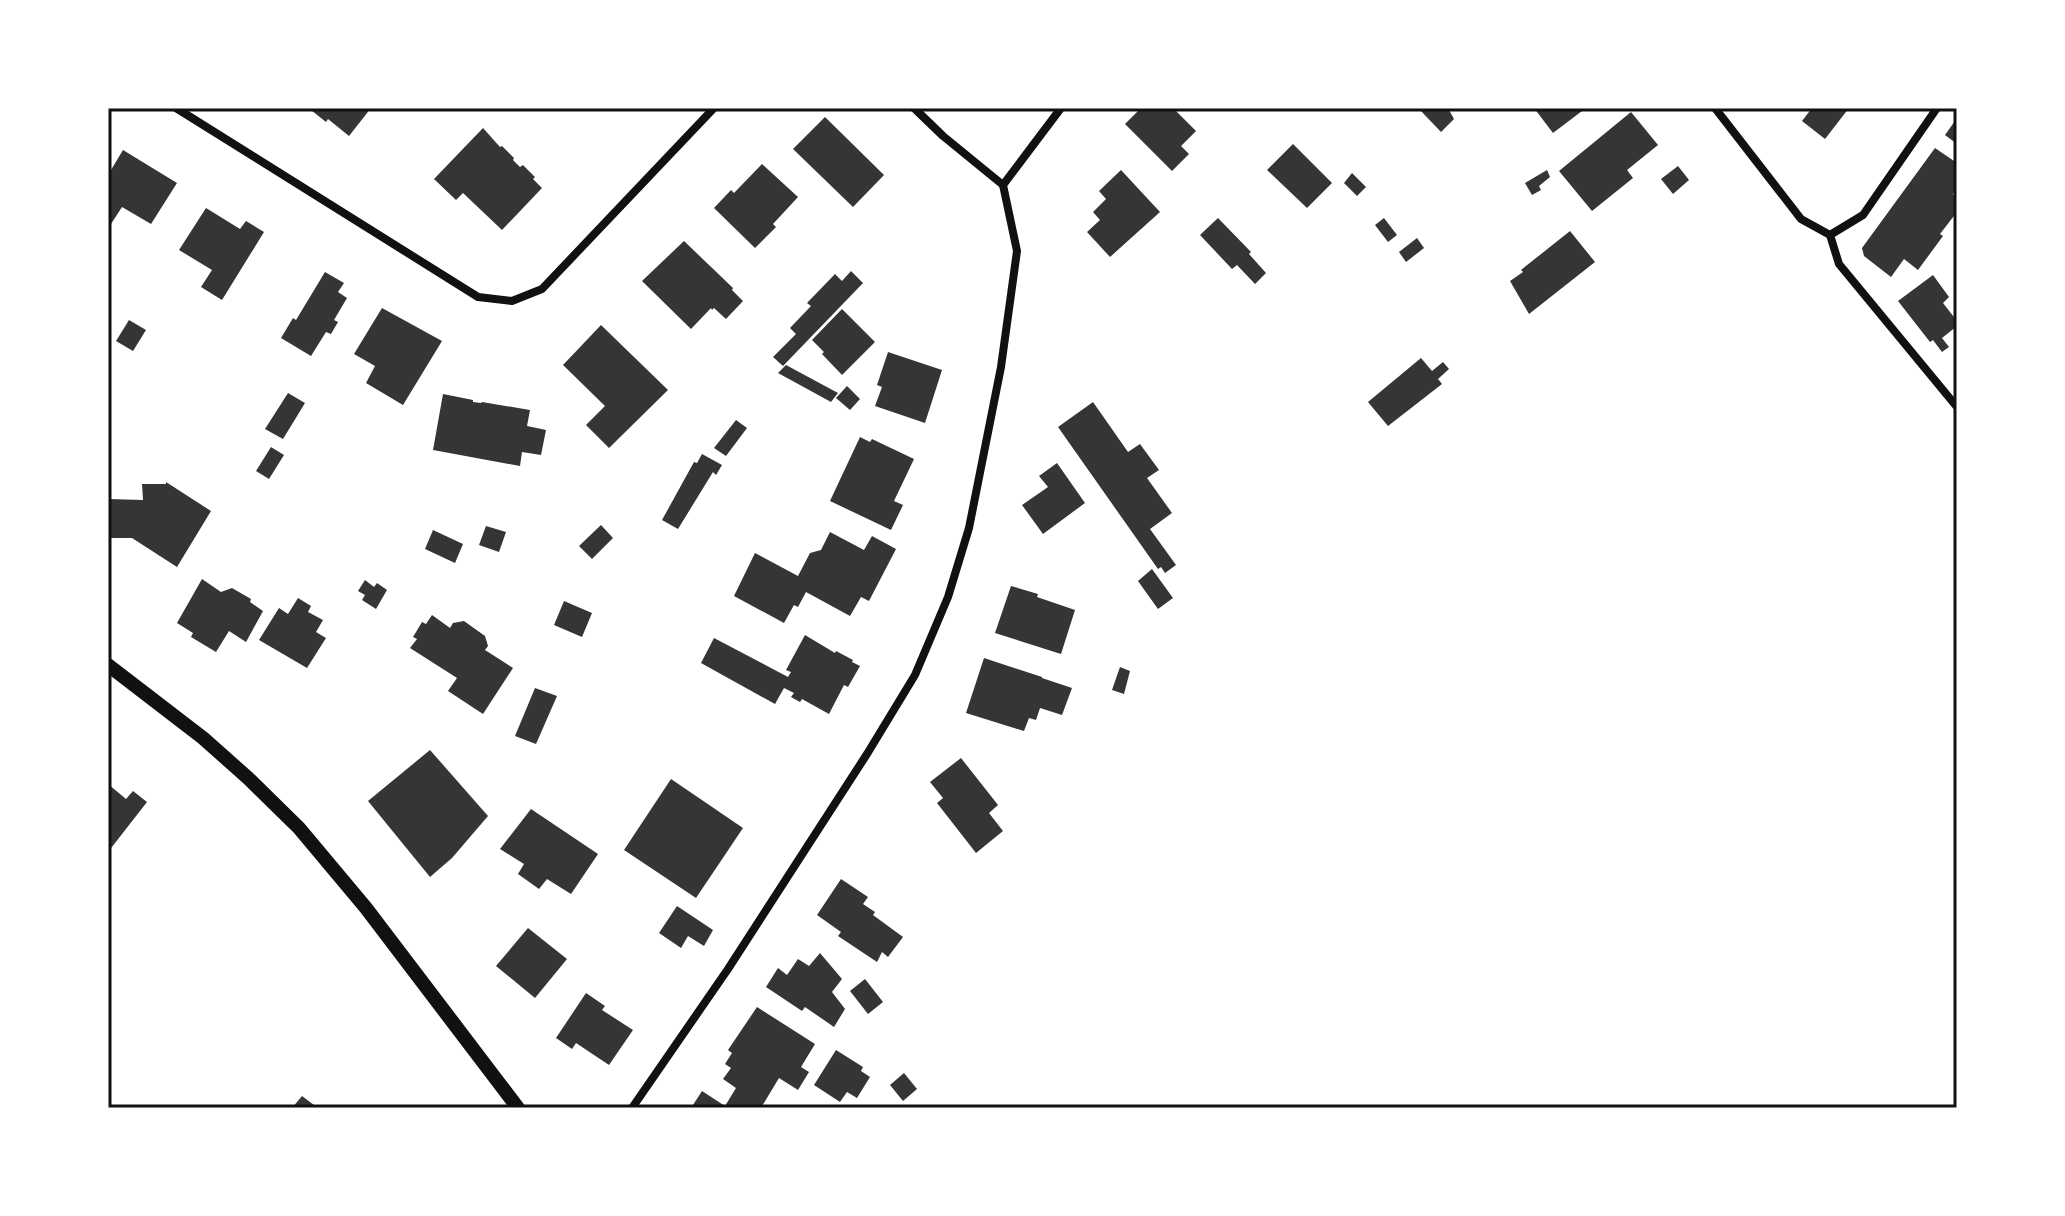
<svg xmlns="http://www.w3.org/2000/svg" width="2065" height="1216" viewBox="0 0 2065 1216" font-family="Merriweather,serif">
<style>
.building{fill:#353535}
.lines{fill:none;stroke-linecap:round;stroke-linejoin:round}
.minor{stroke:#111;stroke-width:8}
.tertiary{stroke:#111;stroke-width:14}
.neatline{fill:none;stroke:#111;stroke-width:3}
</style>
<rect width="100%" height="100%" fill="#fff"/>
<g class="building">
<path d="M 313,108 L 371,108 L 349,136 L 328,119 L 326,122 L 311,110 Z"/>
<path d="M 1141,108 L 1173,108 L 1196,131 L 1181,146 L 1189,154 L 1172,171 L 1125,124 Z"/>
<path d="M 1422,108 L 1448,108 L 1454,119 L 1441,132 L 1420,110 Z"/>
<path d="M 1534,108 L 1586,108 L 1553,133 Z"/>
<path d="M 1812,108 L 1849,108 L 1825,139 L 1802,121 Z"/>
<path d="M 1631,112 L 1658,145 L 1627,170 L 1633,178 L 1592,211 L 1559,171 Z"/>
<path d="M 825,117 L 884,175 L 853,207 L 793,149 Z"/>
<path d="M 1957,118 L 1957,144 L 1945,135 Z"/>
<path d="M 483,128 L 500,147 L 502,146 L 514,158 L 513,160 L 520,167 L 523,165 L 535,177 L 533,179 L 542,188 L 502,230 L 463,193 L 456,200 L 434,179 Z"/>
<path d="M 1293,144 L 1332,183 L 1307,208 L 1267,170 Z"/>
<path d="M 1935,148 L 1957,163 L 1957,188 L 1953,194 L 1957,198 L 1957,212 L 1940,234 L 1943,236 L 1918,270 L 1904,259 L 1891,277 L 1864,256 L 1862,248 Z"/>
<path d="M 123,150 L 177,183 L 151,224 L 122,207 L 111,224 L 108,223 L 108,175 Z"/>
<path d="M 762,164 L 798,197 L 773,224 L 776,227 L 755,248 L 714,208 L 731,190 L 734,193 Z"/>
<path d="M 1678,166 L 1689,180 L 1673,194 L 1661,179 Z"/>
<path d="M 1121,170 L 1160,212 L 1110,257 L 1087,232 L 1100,220 L 1093,212 L 1106,199 L 1099,191 Z"/>
<path d="M 1547,170 L 1550,177 L 1539,186 L 1541,190 L 1532,195 L 1525,183 Z"/>
<path d="M 1352,173 L 1366,187 L 1357,196 L 1344,183 Z"/>
<path d="M 206,208 L 240,229 L 246,221 L 264,232 L 222,300 L 201,287 L 212,270 L 179,250 Z"/>
<path d="M 1218,218 L 1251,252 L 1249,254 L 1266,273 L 1255,284 L 1237,265 L 1232,269 L 1200,235 Z"/>
<path d="M 1384,218 L 1397,235 L 1388,242 L 1375,225 Z"/>
<path d="M 1570,231 L 1595,262 L 1529,314 L 1510,281 L 1523,272 L 1521,270 Z"/>
<path d="M 1417,238 L 1424,248 L 1406,262 L 1399,252 Z"/>
<path d="M 684,241 L 733,288 L 732,290 L 743,301 L 726,319 L 714,308 L 712,310 L 711,308 L 691,329 L 642,281 Z"/>
<path d="M 851,271 L 863,283 L 783,366 L 773,357 L 796,334 L 790,328 L 811,306 L 807,303 L 835,274 L 842,281 Z"/>
<path d="M 325,272 L 344,283 L 338,292 L 347,298 L 334,320 L 338,322 L 331,334 L 326,332 L 311,356 L 281,338 L 293,318 L 296,320 Z"/>
<path d="M 1933,275 L 1949,297 L 1943,303 L 1957,321 L 1957,326 L 1942,338 L 1949,347 L 1942,352 L 1933,340 L 1930,342 L 1898,301 Z"/>
<path d="M 382,308 L 442,341 L 403,405 L 366,383 L 375,366 L 354,354 Z"/>
<path d="M 842,309 L 875,342 L 842,375 L 822,354 L 824,352 L 812,340 Z"/>
<path d="M 129,320 L 146,330 L 133,351 L 116,341 Z"/>
<path d="M 601,325 L 668,390 L 609,448 L 586,425 L 605,406 L 563,365 Z"/>
<path d="M 888,352 L 942,370 L 925,423 L 875,406 L 882,387 L 877,385 Z"/>
<path d="M 1421,358 L 1432,371 L 1443,362 L 1449,369 L 1438,379 L 1442,384 L 1388,426 L 1368,402 Z"/>
<path d="M 786,365 L 838,393 L 831,402 L 778,373 Z"/>
<path d="M 847,386 L 860,399 L 850,410 L 836,398 Z"/>
<path d="M 288,393 L 305,403 L 283,439 L 265,429 Z"/>
<path d="M 443,394 L 473,400 L 473,402 L 481,403 L 482,402 L 530,410 L 527,426 L 546,430 L 541,455 L 522,452 L 520,466 L 433,450 Z"/>
<path d="M 1093,402 L 1128,452 L 1140,444 L 1159,470 L 1147,478 L 1172,513 L 1150,529 L 1176,565 L 1165,573 L 1161,567 L 1158,569 L 1058,427 Z"/>
<path d="M 736,420 L 747,428 L 726,456 L 714,448 Z"/>
<path d="M 860,437 L 870,442 L 872,439 L 914,459 L 894,501 L 903,505 L 891,530 L 830,501 Z"/>
<path d="M 271,447 L 284,455 L 269,479 L 256,471 Z"/>
<path d="M 702,454 L 722,465 L 716,475 L 713,472 L 678,529 L 662,520 L 694,462 L 697,463 Z"/>
<path d="M 1057,463 L 1085,503 L 1043,534 L 1022,505 L 1048,487 L 1039,476 Z"/>
<path d="M 166,482 L 211,511 L 177,567 L 132,538 L 108,538 L 108,499 L 143,500 L 142,484 L 166,484 Z"/>
<path d="M 601,525 L 613,538 L 592,559 L 579,546 Z"/>
<path d="M 486,526 L 506,532 L 499,552 L 479,545 Z"/>
<path d="M 433,530 L 463,544 L 455,563 L 425,549 Z"/>
<path d="M 830,532 L 864,550 L 872,536 L 896,549 L 869,601 L 861,597 L 850,616 L 806,592 L 798,607 L 794,605 L 784,623 L 734,596 L 755,553 L 798,576 L 810,553 L 821,550 Z"/>
<path d="M 1152,569 L 1173,598 L 1158,609 L 1138,581 Z"/>
<path d="M 202,579 L 221,592 L 232,588 L 251,599 L 250,602 L 263,611 L 246,642 L 229,631 L 216,652 L 191,637 L 193,633 L 177,623 Z"/>
<path d="M 365,580 L 374,587 L 377,583 L 387,590 L 376,609 L 362,600 L 365,595 L 358,591 Z"/>
<path d="M 1011,586 L 1038,594 L 1037,597 L 1075,610 L 1061,654 L 995,633 Z"/>
<path d="M 298,598 L 311,606 L 308,612 L 323,620 L 316,632 L 326,638 L 307,668 L 259,640 L 279,608 L 288,614 Z"/>
<path d="M 564,601 L 592,613 L 582,637 L 554,625 Z"/>
<path d="M 432,615 L 450,628 L 453,623 L 464,621 L 485,636 L 488,646 L 485,650 L 513,668 L 483,714 L 448,691 L 457,678 L 410,648 L 417,639 L 413,637 L 422,622 L 426,624 Z"/>
<path d="M 805,635 L 835,653 L 836,651 L 853,660 L 852,662 L 860,666 L 848,687 L 844,685 L 829,714 L 802,699 L 800,702 L 791,697 L 794,693 L 784,688 L 775,704 L 701,663 L 714,638 L 788,677 L 791,672 L 786,670 Z"/>
<path d="M 984,658 L 1042,677 L 1042,678 L 1072,688 L 1062,715 L 1040,708 L 1036,720 L 1029,718 L 1024,731 L 966,713 Z"/>
<path d="M 1120,667 L 1130,671 L 1124,694 L 1112,690 Z"/>
<path d="M 535,688 L 557,696 L 536,744 L 515,736 Z"/>
<path d="M 430,750 L 488,816 L 452,858 L 430,877 L 368,801 Z"/>
<path d="M 961,758 L 998,805 L 989,813 L 1003,831 L 976,853 L 937,803 L 943,798 L 930,782 Z"/>
<path d="M 671,779 L 743,828 L 696,898 L 624,850 Z"/>
<path d="M 108,784 L 126,799 L 133,791 L 147,802 L 108,852 Z"/>
<path d="M 531,809 L 598,854 L 571,894 L 547,879 L 539,889 L 518,874 L 524,864 L 500,849 Z"/>
<path d="M 841,879 L 868,897 L 863,904 L 875,912 L 873,915 L 903,937 L 888,957 L 882,952 L 877,962 L 838,936 L 841,932 L 817,915 Z"/>
<path d="M 677,906 L 713,930 L 704,946 L 688,936 L 681,948 L 659,933 Z"/>
<path d="M 528,928 L 567,959 L 535,998 L 496,966 Z"/>
<path d="M 820,953 L 842,979 L 832,992 L 845,1009 L 834,1027 L 805,1007 L 802,1011 L 766,987 L 778,968 L 787,975 L 798,959 L 809,966 Z"/>
<path d="M 865,979 L 883,1002 L 868,1014 L 850,991 Z"/>
<path d="M 586,993 L 605,1006 L 602,1010 L 633,1030 L 609,1065 L 576,1043 L 572,1049 L 556,1038 Z"/>
<path d="M 757,1007 L 815,1044 L 801,1067 L 809,1072 L 798,1090 L 779,1078 L 761,1108 L 691,1108 L 702,1091 L 725,1106 L 736,1088 L 723,1079 L 731,1068 L 725,1064 L 732,1053 L 728,1050 Z"/>
<path d="M 836,1050 L 863,1067 L 861,1071 L 870,1077 L 857,1098 L 847,1092 L 840,1102 L 814,1085 Z"/>
<path d="M 904,1073 L 917,1089 L 903,1101 L 890,1085 Z"/>
<path d="M 302,1096 L 318,1108 L 292,1108 Z"/>
</g>
<g class="lines">
<g class="minor">
<path d="M 176,108 L 478,297 L 512,301 L 542,289 L 714,108"/>
<path d="M 914,108 L 943,136 L 1003,185"/>
<path d="M 1715,108 L 1801,219 L 1830,235 L 1839,264 L 1957,407"/>
<path d="M 1830,235 L 1863,215 L 1937,108"/>
<path d="M 632,1108 L 728,969 L 867,754 L 915,675 L 948,597 L 969,528 L 1001,367 L 1017,251 L 1003,185 L 1061,108"/>
</g>
<path class="tertiary" d="M 108,665 L 203,738 L 248,778 L 299,828 L 366,908 L 518,1108"/>
</g>
<rect width="2065" height="1216" fill="none" stroke="#ffffff" stroke-width="220"/>
<rect x="110" y="110" width="1845" height="996" class="neatline"/>
</svg>
